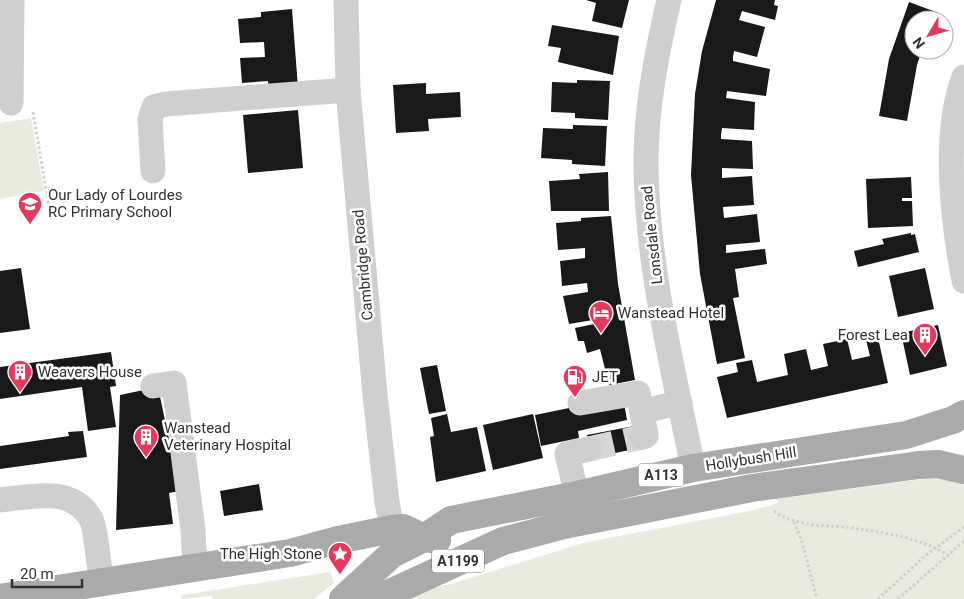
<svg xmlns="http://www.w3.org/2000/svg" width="964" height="599" viewBox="0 0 964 599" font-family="Roboto,sans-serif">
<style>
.green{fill:#e7ecde}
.building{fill:#191919}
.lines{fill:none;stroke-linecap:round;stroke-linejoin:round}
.minor-tunnel{stroke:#d6d6d6;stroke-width:25;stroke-dasharray:25 12;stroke-linecap:butt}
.path{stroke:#cfcfcf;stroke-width:3;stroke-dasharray:2.5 2.5;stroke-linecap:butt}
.minor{stroke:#cfcfcf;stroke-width:25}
.major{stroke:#aaa;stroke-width:28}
.labels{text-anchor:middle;stroke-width:5;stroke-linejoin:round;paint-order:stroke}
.shield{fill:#fff;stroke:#707070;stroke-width:1}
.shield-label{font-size:14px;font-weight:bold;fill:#323232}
.poi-label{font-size:15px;fill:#323232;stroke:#fff;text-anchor:start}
.street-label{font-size:15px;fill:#323232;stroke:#fff}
</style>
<rect width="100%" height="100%" fill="#fff"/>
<g class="green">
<path d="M 31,118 L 44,191 L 0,199 L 0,123 Z"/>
<path d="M 938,477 L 964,484 L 964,599 L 400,599 L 412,591 L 451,584 L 583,543 L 754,510 L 778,503 L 776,499 Z"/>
<path d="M 330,572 L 334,583 L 314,599 L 213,599 L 212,596 L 182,599 L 181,595 Z"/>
</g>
<g class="building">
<path d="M 586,0 L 629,0 L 622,28 L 592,21 L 596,3 Z"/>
<path d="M 716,0 L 775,0 L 774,5 L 778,6 L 775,20 L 742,11 L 739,20 L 765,27 L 757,57 L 734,51 L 733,57 L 733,61 L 770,69 L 766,96 L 727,91 L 726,98 L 755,102 L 754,130 L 722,128 L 721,135 L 721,139 L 752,141 L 753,169 L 722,168 L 722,178 L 752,176 L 754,205 L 723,207 L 724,218 L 757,214 L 760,242 L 726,245 L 726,253 L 765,249 L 767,264 L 735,269 L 739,297 L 733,298 L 745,358 L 717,364 L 700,274 L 691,175 L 695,94 L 702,51 Z"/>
<path d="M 909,2 L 936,12 L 933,20 L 914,20 L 914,50 L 922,50 L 917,65 L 907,121 L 879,116 L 889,59 Z"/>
<path d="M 292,9 L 298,88 L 269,90 L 268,81 L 242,83 L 240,58 L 265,57 L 264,42 L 240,43 L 238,19 L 261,17 L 261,12 Z"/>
<path d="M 552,25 L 619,36 L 613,75 L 558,62 L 561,48 L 548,46 Z"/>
<path d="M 577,80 L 610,81 L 608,120 L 575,118 L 575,113 L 551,112 L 552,82 L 577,83 Z"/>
<path d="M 426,83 L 426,94 L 460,92 L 461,117 L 428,119 L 429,131 L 396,133 L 393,85 Z"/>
<path d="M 298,110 L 303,168 L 248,173 L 243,115 Z"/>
<path d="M 573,125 L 607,126 L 605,166 L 572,164 L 572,160 L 541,158 L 543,128 L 573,129 Z"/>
<path d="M 608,172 L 609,211 L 551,211 L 549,181 L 580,179 L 579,174 Z"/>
<path d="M 911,177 L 912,198 L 902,198 L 902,201 L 912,201 L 913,226 L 868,228 L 866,179 Z"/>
<path d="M 611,216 L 618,284 L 635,380 L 609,385 L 600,349 L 587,353 L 584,341 L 578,341 L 575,328 L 594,324 L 593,320 L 569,324 L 563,296 L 588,292 L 587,283 L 562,286 L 561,272 L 560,261 L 585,258 L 585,248 L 558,250 L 556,223 L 581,221 L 581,218 Z"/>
<path d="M 911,233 L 911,235 L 915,234 L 919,252 L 858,267 L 854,251 L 884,244 L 882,239 Z"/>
<path d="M 21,268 L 30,329 L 0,333 L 0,271 Z"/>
<path d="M 925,268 L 934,309 L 898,317 L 889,276 Z"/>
<path d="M 938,325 L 947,366 L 910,375 L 901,333 Z"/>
<path d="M 877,333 L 888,383 L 727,418 L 717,377 L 738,372 L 736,363 L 752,360 L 757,382 L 788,375 L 784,354 L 806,349 L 811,370 L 828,366 L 823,344 L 847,339 L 852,360 L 870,356 L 865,336 Z"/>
<path d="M 111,352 L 116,386 L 110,387 L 116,427 L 88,431 L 82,387 L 0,399 L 0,367 Z"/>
<path d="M 437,365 L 446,411 L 429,414 L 420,368 Z"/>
<path d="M 158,387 L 166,425 L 169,425 L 179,491 L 169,493 L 173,524 L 116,530 L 120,395 Z"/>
<path d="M 624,403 L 627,420 L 578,431 L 579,438 L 541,446 L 535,415 L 574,407 Z"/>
<path d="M 447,414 L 451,432 L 477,427 L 486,471 L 436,482 L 430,437 L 434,436 L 431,418 Z"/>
<path d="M 533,414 L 543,458 L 493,470 L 483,425 Z"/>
<path d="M 639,425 L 644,447 L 591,458 L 587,435 Z"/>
<path d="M 83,431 L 87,457 L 0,469 L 0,446 L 69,436 L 68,432 Z"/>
<path d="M 259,484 L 263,510 L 224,516 L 220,491 Z"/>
</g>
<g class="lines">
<path class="minor-tunnel" d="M 589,449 L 642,437"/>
<g class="path">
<path d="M 33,112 L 49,207"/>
<path d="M 774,511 C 794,526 821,525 844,527 C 881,532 916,536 948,555"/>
<path d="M 794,522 L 802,542 L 817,599"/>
<path d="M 878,599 L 925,556 L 964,527"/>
<path d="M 898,599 L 964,541"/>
</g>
<g class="minor">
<path d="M 346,0 L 348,90 L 375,395 L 387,502 L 392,529"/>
<path d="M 669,0 C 657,52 646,107 646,161 C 646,264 673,367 693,468"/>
<path d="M 964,77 C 942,134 953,223 964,281"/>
<path d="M 11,103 L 12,0"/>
<path d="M 153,171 L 150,119 L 154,107 L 166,104 L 348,90"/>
<path d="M 153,386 L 174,383 L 193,530 L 195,567"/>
<path d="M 580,403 L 638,393 L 642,412"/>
<path d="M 642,437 L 646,436 L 642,412 L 680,402"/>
<path d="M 577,495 L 567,454 L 589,449"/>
<path d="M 0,500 C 31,497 72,485 91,519 C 96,528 99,570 102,583"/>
</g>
<g class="major">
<path d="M 0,598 L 290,553 L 338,540 L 392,529 L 403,528 L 424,538 L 437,540"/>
<path d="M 343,599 L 392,554 L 424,538 L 451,520 L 577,495 L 693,468 L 906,435 L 953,420 L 964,414"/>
<path d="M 377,599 L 503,541 L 564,525 L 752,488 L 919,465 L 938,464 L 964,470"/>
</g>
</g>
<defs>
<symbol id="school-pin" viewBox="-11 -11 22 30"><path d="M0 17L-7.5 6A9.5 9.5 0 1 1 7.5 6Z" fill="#e6385d" stroke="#fff"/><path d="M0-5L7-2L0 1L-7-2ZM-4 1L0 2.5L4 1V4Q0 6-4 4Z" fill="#fff"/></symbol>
<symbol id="hotel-pin" viewBox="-11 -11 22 30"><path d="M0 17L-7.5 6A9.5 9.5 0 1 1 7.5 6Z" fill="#e6385d" stroke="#fff"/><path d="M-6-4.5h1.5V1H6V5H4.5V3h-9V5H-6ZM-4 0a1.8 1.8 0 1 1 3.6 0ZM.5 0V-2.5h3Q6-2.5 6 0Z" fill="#fff"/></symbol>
<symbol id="building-pin" viewBox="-11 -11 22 30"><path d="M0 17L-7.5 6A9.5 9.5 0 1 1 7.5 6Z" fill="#e6385d" stroke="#fff"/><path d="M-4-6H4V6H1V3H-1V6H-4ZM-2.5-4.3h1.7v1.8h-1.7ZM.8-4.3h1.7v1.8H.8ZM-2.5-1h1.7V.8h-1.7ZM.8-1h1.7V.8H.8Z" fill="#fff"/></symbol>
<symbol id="fuel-pin" viewBox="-11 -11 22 30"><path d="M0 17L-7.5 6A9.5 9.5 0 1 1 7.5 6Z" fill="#e6385d" stroke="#fff"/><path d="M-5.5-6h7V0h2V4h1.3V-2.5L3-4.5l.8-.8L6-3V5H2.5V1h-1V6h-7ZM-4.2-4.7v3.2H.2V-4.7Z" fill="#fff"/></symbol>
<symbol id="sight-pin" viewBox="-11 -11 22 30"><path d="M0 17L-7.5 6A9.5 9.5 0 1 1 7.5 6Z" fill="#e6385d" stroke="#fff"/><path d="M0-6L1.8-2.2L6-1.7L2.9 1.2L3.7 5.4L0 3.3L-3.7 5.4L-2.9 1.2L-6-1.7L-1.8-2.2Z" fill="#fff"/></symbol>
</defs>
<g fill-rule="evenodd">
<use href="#school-pin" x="16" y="190" width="28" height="38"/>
<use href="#hotel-pin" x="587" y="299" width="28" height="38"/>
<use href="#building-pin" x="911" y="321" width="28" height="38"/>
<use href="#building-pin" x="6" y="358" width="28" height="38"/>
<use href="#fuel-pin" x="561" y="363" width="28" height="38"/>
<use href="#building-pin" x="132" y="423" width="28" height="38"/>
<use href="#sight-pin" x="326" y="540" width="28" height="38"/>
</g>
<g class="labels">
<g class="shield">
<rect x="638.5" y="463.5" width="45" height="23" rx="4"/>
<rect x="432" y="549.5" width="52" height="23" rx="4"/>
</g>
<g class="shield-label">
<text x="661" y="480">A113</text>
<text x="458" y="566">A1199</text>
</g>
<g class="poi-label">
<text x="48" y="200">Our Lady of Lourdes<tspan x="48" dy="17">RC Primary School</tspan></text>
<text x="618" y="318">Wanstead Hotel</text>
<text x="908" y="340" text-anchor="end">Forest Lea</text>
<text x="38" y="377">Weavers House</text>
<text x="592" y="382">JET</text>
<text x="164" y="433">Wanstead<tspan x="164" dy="17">Veterinary Hospital</tspan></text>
<text x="322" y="559" text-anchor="end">The High Stone</text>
</g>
<g class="street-label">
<text transform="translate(652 235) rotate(-96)" y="5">Lonsdale Road</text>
<text transform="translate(363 265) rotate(-95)" y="5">Cambridge Road</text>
<text transform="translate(751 459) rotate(-9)" y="5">Hollybush Hill</text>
</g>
</g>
<g transform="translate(929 35) rotate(232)"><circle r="24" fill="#ffffff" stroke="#adadad"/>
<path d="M0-4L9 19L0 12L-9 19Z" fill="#e6385d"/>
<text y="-8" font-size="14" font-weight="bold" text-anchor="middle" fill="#323232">N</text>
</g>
<path d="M12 579v8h70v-8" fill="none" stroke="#323232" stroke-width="2.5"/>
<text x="20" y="579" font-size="15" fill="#323232" stroke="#ffffff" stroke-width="4" paint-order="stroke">20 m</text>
</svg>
